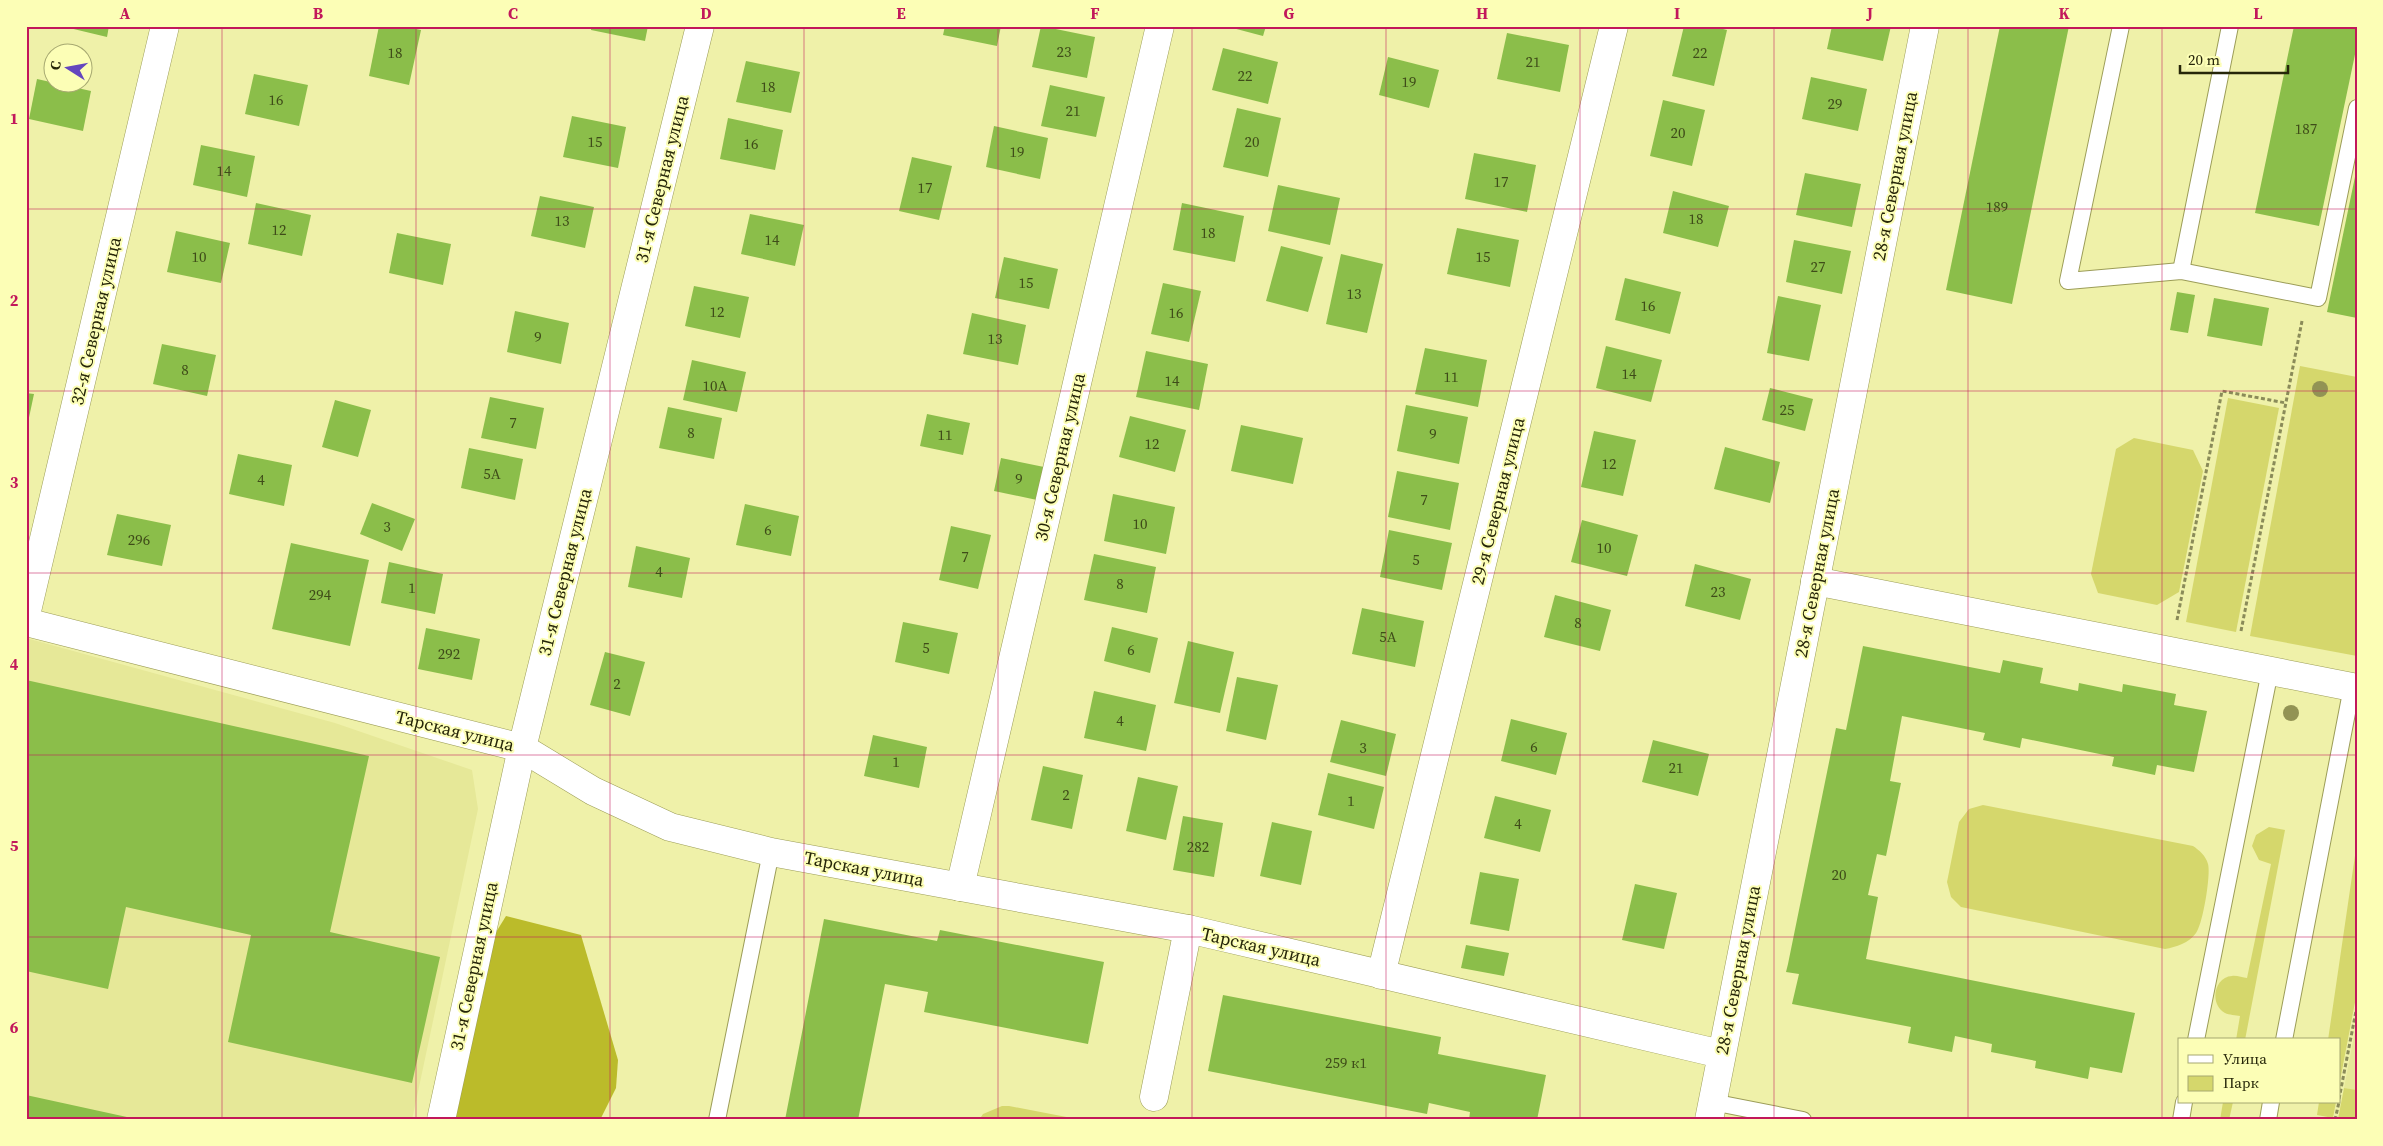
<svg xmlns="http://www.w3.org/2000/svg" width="2383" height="1146" viewBox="0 0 2383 1146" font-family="'Source Serif 4',serif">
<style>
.built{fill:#e6e898}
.green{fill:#d5d76c}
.forest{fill:#bbbb2a}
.building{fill:#8bbe4a}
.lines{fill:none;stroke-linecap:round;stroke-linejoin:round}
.lane-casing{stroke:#9c9d58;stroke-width:18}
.street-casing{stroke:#9c9d58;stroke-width:29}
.path{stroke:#8a8b59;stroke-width:3;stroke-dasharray:4 2.5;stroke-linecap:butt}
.lane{stroke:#fff;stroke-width:16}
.street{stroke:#fff;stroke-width:28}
.tree{fill:#929354}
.grid{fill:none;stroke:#c2185b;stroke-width:1;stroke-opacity:0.55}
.labels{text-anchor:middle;stroke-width:4;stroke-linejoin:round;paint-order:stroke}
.number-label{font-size:15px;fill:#3f4c19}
.street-label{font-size:18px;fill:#262609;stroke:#fcfeb6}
.neatline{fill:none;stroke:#c2185b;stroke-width:2}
.grid-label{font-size:16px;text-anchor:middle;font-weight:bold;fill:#c2185b}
</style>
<rect width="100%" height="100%" fill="#eff1a9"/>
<g class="built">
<path d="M 26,638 L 335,723 L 472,770 L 478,809 L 412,1120 L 26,1120 Z"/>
<path d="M 2357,1020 L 2357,1090 L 2344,1088 Z"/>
</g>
<g class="green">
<path d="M 2300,366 L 2357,377 L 2357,656 L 2250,636 Z"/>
<path d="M 2228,398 L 2279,408 L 2236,632 L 2186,622 Z"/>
<path d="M 2134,438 L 2193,450 L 2203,471 L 2179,592 L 2157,605 L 2098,593 L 2091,574 L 2116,449 Z"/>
<path d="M 1983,805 L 2193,846 C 2199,850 2206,856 2208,864 C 2211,874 2203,924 2196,933 C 2189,943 2176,947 2165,949 L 1961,907 L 1951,897 L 1947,882 L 1959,822 L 1969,809 Z"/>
<path d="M 2269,827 L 2285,830 L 2245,1040 L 2236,1040 L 2240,1016 C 2236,1015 2229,1015 2225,1013 C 2209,1004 2214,977 2232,976 C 2236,975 2243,978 2247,978 L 2271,864 L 2259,860 L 2252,846 L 2256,835 Z"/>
<path d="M 2357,842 L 2357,992 L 2339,1086 L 2339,1040 L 2328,1040 Z"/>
<path d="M 2344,1088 L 2357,1090 L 2357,1120 L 2338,1119 Z"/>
<path d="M 2223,1102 L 2233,1102 L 2229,1120 L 2220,1120 Z"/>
<path d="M 2319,1102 L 2336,1102 L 2333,1118 L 2317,1115 Z"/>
<path d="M 1002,1106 L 1009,1106 L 1082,1120 L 979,1120 L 983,1114 Z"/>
</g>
<path class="forest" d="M 506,916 L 581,935 L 618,1060 L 616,1088 L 600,1120 L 452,1120 L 477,963 Z"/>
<g class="building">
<path d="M 61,26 L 109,26 L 107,37 Z"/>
<path d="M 379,26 L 402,26 L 421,30 L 409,85 L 369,76 Z"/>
<path d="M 591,26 L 648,26 L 645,41 L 591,30 Z"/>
<path d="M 945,26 L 1001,26 L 997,46 L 943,35 Z"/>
<path d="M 1041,26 L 1095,37 L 1087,78 L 1032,67 Z"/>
<path d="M 1225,26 L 1266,26 L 1263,36 Z"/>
<path d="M 1684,26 L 1711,26 L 1727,30 L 1714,86 L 1672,76 Z"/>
<path d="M 1832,26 L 1891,26 L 1883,61 L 1827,49 Z"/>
<path d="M 2000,26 L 2069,26 L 2012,304 L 1946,290 Z"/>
<path d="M 2294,26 L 2357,26 L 2357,45 L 2319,226 L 2255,213 Z"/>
<path d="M 1507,33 L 1569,45 L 1560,92 L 1497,79 Z"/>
<path d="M 1223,48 L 1278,62 L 1268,104 L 1212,90 Z"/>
<path d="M 1388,57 L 1439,70 L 1429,108 L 1379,95 Z"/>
<path d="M 746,61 L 800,72 L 791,113 L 736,102 Z"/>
<path d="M 254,74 L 308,85 L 299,126 L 245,114 Z"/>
<path d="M 1811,77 L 1867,89 L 1858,131 L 1802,119 Z"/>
<path d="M 37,79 L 91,91 L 83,131 L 29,119 Z"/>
<path d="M 1050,85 L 1105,97 L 1096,137 L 1041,126 Z"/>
<path d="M 1663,100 L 1705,110 L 1692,166 L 1650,156 Z"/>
<path d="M 1237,108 L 1281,118 L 1268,177 L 1223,167 Z"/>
<path d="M 572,116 L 626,127 L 618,168 L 563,157 Z"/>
<path d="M 728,118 L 783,130 L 775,170 L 720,159 Z"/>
<path d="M 994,126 L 1048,138 L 1040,179 L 986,167 Z"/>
<path d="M 201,145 L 255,156 L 247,197 L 193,185 Z"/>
<path d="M 1474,153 L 1536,165 L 1527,212 L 1465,199 Z"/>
<path d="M 912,157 L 952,166 L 939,220 L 899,211 Z"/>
<path d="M 2356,172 L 2357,172 L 2357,318 L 2327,312 Z"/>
<path d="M 1805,173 L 1861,184 L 1852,227 L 1796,215 Z"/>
<path d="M 1278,185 L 1340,198 L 1330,245 L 1268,231 Z"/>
<path d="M 1673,191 L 1729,206 L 1718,247 L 1663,233 Z"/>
<path d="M 540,196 L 594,207 L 585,248 L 531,236 Z"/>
<path d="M 256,203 L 311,215 L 302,256 L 248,244 Z"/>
<path d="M 1182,203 L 1244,216 L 1235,262 L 1173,250 Z"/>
<path d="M 750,214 L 804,225 L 795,266 L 741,254 Z"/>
<path d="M 1457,228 L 1519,240 L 1510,287 L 1447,274 Z"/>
<path d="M 176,231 L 230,243 L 221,283 L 167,272 Z"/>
<path d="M 397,233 L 451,244 L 443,285 L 389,273 Z"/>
<path d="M 1794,240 L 1851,251 L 1842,294 L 1786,282 Z"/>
<path d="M 1281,246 L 1323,257 L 1308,312 L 1266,301 Z"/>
<path d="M 1341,254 L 1383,264 L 1367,333 L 1326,324 Z"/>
<path d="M 1004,257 L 1058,269 L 1049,309 L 995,298 Z"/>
<path d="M 1625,278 L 1681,292 L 1670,334 L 1615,320 Z"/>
<path d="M 1163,283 L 1201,291 L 1189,342 L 1151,334 Z"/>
<path d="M 694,286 L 749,297 L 740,338 L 685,326 Z"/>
<path d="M 2177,292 L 2195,295 L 2188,333 L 2170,330 Z"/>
<path d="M 1778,296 L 1821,305 L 1809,361 L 1767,353 Z"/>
<path d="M 2214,298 L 2269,308 L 2262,346 L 2207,336 Z"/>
<path d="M 515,311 L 569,323 L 561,364 L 507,352 Z"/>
<path d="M 972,313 L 1026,325 L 1018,365 L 963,354 Z"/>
<path d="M 162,344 L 216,355 L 207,396 L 153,384 Z"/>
<path d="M 1606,346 L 1662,360 L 1651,402 L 1596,388 Z"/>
<path d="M 1425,348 L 1487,360 L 1478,407 L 1415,394 Z"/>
<path d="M 1146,351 L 1208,364 L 1199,410 L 1136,397 Z"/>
<path d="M 692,360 L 746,372 L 737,412 L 683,400 Z"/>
<path d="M 1770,388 L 1813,399 L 1805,431 L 1762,420 Z"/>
<path d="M 26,393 L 34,394 L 27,427 L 26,427 Z"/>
<path d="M 490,397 L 544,408 L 536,449 L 481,438 Z"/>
<path d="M 335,400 L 371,410 L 358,457 L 322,447 Z"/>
<path d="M 1406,405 L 1468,417 L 1459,464 L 1397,451 Z"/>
<path d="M 668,407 L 722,418 L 714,459 L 659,448 Z"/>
<path d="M 927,414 L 970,423 L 963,455 L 920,446 Z"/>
<path d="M 1130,416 L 1186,430 L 1175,472 L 1119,457 Z"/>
<path d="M 1241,425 L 1303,438 L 1293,484 L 1231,471 Z"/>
<path d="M 1594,431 L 1636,440 L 1623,496 L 1581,487 Z"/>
<path d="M 1725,447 L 1780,462 L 1770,503 L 1714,489 Z"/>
<path d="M 469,448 L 523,459 L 515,500 L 461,488 Z"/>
<path d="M 238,454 L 292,465 L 284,506 L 229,494 Z"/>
<path d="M 1001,458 L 1044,467 L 1037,500 L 994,491 Z"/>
<path d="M 1397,471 L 1459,483 L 1450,530 L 1388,517 Z"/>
<path d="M 1113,494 L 1175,507 L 1166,554 L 1104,541 Z"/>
<path d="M 372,503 L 415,519 L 402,551 L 360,534 Z"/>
<path d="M 745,504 L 799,516 L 791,556 L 736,545 Z"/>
<path d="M 117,514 L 171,525 L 162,566 L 107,555 Z"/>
<path d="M 1582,520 L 1638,535 L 1627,576 L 1571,562 Z"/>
<path d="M 951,526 L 991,535 L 978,589 L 939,580 Z"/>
<path d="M 1389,530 L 1452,543 L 1442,590 L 1380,577 Z"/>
<path d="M 291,543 L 369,560 L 350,646 L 272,629 Z"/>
<path d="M 636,546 L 690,558 L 682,598 L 628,587 Z"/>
<path d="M 1094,554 L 1156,567 L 1147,613 L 1084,600 Z"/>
<path d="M 389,562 L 443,574 L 435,614 L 381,603 Z"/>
<path d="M 1695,564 L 1751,579 L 1740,620 L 1685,606 Z"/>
<path d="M 1555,595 L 1611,610 L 1600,651 L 1544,637 Z"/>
<path d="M 1362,608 L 1424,621 L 1415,667 L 1352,654 Z"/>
<path d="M 903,622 L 958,633 L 949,674 L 895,662 Z"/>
<path d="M 1112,627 L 1158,638 L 1150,673 L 1104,661 Z"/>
<path d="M 426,628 L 480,639 L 472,680 L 418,669 Z"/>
<path d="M 1188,641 L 1234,652 L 1220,713 L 1174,703 Z"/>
<path d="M 1863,646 L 2000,673 L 2003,660 L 2043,668 L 2040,683 L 2078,691 L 2079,683 L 2122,692 L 2123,684 L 2176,694 L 2174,705 L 2207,711 L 2194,772 L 2157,765 L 2155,775 L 2112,766 L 2114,757 L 2022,738 L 2020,748 L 1983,740 L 1985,733 L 1902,716 L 1890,781 L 1901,783 L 1886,856 L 1877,854 L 1868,895 L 1878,897 L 1866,959 L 2135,1013 L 2122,1073 L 2090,1067 L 2088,1079 L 2035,1068 L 2036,1061 L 1991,1052 L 1992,1044 L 1955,1036 L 1952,1052 L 1908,1043 L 1911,1027 L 1792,1004 L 1799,974 L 1786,972 L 1788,964 L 1836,728 L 1846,730 Z"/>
<path d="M 605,652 L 645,662 L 630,716 L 590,705 Z"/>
<path d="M 1237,677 L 1278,685 L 1266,740 L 1226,731 Z"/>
<path d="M 26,680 L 369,756 L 330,932 L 440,957 L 412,1083 L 228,1042 L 251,935 L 126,907 L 108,989 L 26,971 Z"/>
<path d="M 1094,691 L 1156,705 L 1146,751 L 1084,738 Z"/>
<path d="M 1511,719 L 1567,733 L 1556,775 L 1501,761 Z"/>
<path d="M 1341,720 L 1396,734 L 1386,776 L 1330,762 Z"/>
<path d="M 873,735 L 927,747 L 919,788 L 864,776 Z"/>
<path d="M 1653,740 L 1709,754 L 1698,796 L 1642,782 Z"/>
<path d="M 1043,766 L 1083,775 L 1072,829 L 1031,820 Z"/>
<path d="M 1328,773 L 1384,787 L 1374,829 L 1318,815 Z"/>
<path d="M 1138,777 L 1178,786 L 1166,840 L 1126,831 Z"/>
<path d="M 1495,796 L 1551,810 L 1540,852 L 1484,838 Z"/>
<path d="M 1183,816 L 1223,823 L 1214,877 L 1173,870 Z"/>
<path d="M 1272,822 L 1312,831 L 1301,885 L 1260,876 Z"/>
<path d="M 1480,872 L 1519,879 L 1509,931 L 1470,924 Z"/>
<path d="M 1635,884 L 1677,893 L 1664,949 L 1622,940 Z"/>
<path d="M 824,919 L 937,941 L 940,930 L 1104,962 L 1088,1044 L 924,1012 L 928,992 L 885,984 L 858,1120 L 785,1120 Z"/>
<path d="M 1466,945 L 1509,953 L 1504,976 L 1461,968 Z"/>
<path d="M 1223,995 L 1441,1037 L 1438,1054 L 1546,1075 L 1537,1120 L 1469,1120 L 1470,1112 L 1429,1103 L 1427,1114 L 1208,1071 Z"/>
<path d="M 26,1095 L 136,1119 L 135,1120 L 26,1120 Z"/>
</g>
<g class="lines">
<defs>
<g id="lane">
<path d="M 2121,26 L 2068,281 L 2181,271 L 2318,298 L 2357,108"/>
<path d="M 2181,271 L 2230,26"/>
<path d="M 2196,1040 L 2270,671"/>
<path d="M 2284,1040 L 2352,687"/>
<path d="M 1712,1102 L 1803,1120"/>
<path d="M 717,1120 L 771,852"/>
<path d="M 2181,1120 L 2184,1102"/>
<path d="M 2268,1120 L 2271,1102"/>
</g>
<g id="street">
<path d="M 1815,581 L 2352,687"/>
<path d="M 26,615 L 165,26"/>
<path d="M 26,622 L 522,748 L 593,791 L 670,827 L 771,852 L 1188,929 L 1721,1054"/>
<path d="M 960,887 L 1160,26"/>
<path d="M 1381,975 L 1614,26"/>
<path d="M 1154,1097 L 1188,929"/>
<path d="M 441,1120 L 522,748 L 700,26"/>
<path d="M 1709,1120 L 1925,26"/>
</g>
</defs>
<use href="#lane" class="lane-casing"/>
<use href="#street" class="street-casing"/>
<g class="path">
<path d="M 2177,620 L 2222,391 L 2286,403"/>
<path d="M 2241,631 L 2302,321"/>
<path d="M 2339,1099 L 2357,1006"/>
<path d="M 2335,1120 L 2339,1102"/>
</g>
<use href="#lane" class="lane"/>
<use href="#street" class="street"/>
</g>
<g class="tree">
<circle cx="2320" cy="389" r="8"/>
<circle cx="2291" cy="713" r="8"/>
</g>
<path class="grid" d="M 222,26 L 222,1120M 416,26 L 416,1120M 610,26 L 610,1120M 804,26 L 804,1120M 998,26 L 998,1120M 1192,26 L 1192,1120M 1386,26 L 1386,1120M 1580,26 L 1580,1120M 1774,26 L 1774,1120M 1968,26 L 1968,1120M 2162,26 L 2162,1120M 26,209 L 2357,209M 26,391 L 2357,391M 26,573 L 2357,573M 26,755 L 2357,755M 26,937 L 2357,937"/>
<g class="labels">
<g class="number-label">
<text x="1064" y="57">23</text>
<text x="395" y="58">18</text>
<text x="1700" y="58">22</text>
<text x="1533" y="67">21</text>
<text x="1245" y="81">22</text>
<text x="1409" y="87">19</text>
<text x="768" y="92">18</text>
<text x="276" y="105">16</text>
<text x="1835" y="109">29</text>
<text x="1073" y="116">21</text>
<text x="2306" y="134">187</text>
<text x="1678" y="138">20</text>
<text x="595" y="147">15</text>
<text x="1252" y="147">20</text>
<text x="751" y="149">16</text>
<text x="1017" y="157">19</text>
<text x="224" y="176">14</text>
<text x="1501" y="187">17</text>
<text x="925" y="193">17</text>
<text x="1997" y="212">189</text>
<text x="1696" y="224">18</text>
<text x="562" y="226">13</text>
<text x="279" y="235">12</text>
<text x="1208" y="238">18</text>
<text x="772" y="245">14</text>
<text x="199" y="262">10</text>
<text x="1483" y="262">15</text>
<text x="1818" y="272">27</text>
<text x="1026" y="288">15</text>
<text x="1354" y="299">13</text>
<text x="1648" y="311">16</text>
<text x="717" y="317">12</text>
<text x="1176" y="318">16</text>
<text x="538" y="342">9</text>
<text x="995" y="344">13</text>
<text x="185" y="375">8</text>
<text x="1629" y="379">14</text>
<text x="1451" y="382">11</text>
<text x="1172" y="386">14</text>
<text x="715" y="391">10А</text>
<text x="1787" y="415">25</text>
<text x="513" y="428">7</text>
<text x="691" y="438">8</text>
<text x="1433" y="439">9</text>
<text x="945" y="440">11</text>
<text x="1152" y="449">12</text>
<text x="1609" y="469">12</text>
<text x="492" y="479">5А</text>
<text x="1019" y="484">9</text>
<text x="261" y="485">4</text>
<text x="1424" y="505">7</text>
<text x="1140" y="529">10</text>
<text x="387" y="532">3</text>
<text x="768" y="535">6</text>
<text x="139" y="545">296</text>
<text x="1604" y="553">10</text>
<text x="965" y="562">7</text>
<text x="1416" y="565">5</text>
<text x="659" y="577">4</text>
<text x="1120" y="589">8</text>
<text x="412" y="593">1</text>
<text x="1718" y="597">23</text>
<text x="320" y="600">294</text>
<text x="1578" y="628">8</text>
<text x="1388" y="642">5А</text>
<text x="926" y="653">5</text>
<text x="1131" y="655">6</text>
<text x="449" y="659">292</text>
<text x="617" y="689">2</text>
<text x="1120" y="726">4</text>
<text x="1534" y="752">6</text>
<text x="1363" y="753">3</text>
<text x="896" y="767">1</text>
<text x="1676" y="773">21</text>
<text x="1066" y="800">2</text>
<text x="1351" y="806">1</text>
<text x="1518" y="829">4</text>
<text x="1198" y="852">282</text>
<text x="1839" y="880">20</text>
<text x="1346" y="1068">259 к1</text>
</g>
<g class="street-label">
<text transform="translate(1895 176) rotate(-79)" y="6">28-я Северная улица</text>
<text transform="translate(662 179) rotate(-76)" y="6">31-я Северная улица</text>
<text transform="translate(96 321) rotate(-77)" y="6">32-я Северная улица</text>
<text transform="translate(1060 457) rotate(-77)" y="6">30-я Северная улица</text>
<text transform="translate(1498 501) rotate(-76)" y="6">29-я Северная улица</text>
<text transform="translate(565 572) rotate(-76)" y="6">31-я Северная улица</text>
<text transform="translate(1817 573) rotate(-79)" y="6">28-я Северная улица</text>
<text transform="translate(455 731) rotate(14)" y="6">Тарская улица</text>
<text transform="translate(864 869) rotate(11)" y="6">Тарская улица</text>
<text transform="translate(1261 947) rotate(13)" y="6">Тарская улица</text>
<text transform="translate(474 966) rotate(-78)" y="6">31-я Северная улица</text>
<text transform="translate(1738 970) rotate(-79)" y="6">28-я Северная улица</text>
</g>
</g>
<rect width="2383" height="1146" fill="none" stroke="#fcfeb6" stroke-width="55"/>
<rect x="2178" y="1038" width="162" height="65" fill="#fcfeb6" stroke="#a6a871"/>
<rect x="2188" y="1055" width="25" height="8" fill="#ffffff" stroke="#a6a871"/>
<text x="2223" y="1064" font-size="15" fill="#262609">Улица</text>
<rect x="2188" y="1076" width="25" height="15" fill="#d5d76c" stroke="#a6a871"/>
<text x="2223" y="1088" font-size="15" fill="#262609">Парк</text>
<g transform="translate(68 68) rotate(281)"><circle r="24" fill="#fcfeb6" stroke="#a6a871"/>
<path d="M0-4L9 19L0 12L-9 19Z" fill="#6446be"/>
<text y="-8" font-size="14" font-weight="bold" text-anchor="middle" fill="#262609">С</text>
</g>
<path d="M2180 65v8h108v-8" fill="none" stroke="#262609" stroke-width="2.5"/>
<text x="2188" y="65" font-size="15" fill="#262609" stroke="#fcfeb6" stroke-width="4" paint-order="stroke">20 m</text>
<rect x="28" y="28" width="2328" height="1090" class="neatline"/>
<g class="grid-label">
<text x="125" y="19">A</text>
<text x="318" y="19">B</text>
<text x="513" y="19">C</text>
<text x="706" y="19">D</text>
<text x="901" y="19">E</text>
<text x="1095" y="19">F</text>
<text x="1289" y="19">G</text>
<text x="1482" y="19">H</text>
<text x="1677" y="19">I</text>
<text x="1870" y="19">J</text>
<text x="2064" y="19">K</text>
<text x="2258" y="19">L</text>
<text x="14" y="124">1</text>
<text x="14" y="306">2</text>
<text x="14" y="488">3</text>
<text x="14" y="670">4</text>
<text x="14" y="851">5</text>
<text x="14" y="1033">6</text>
</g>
</svg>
